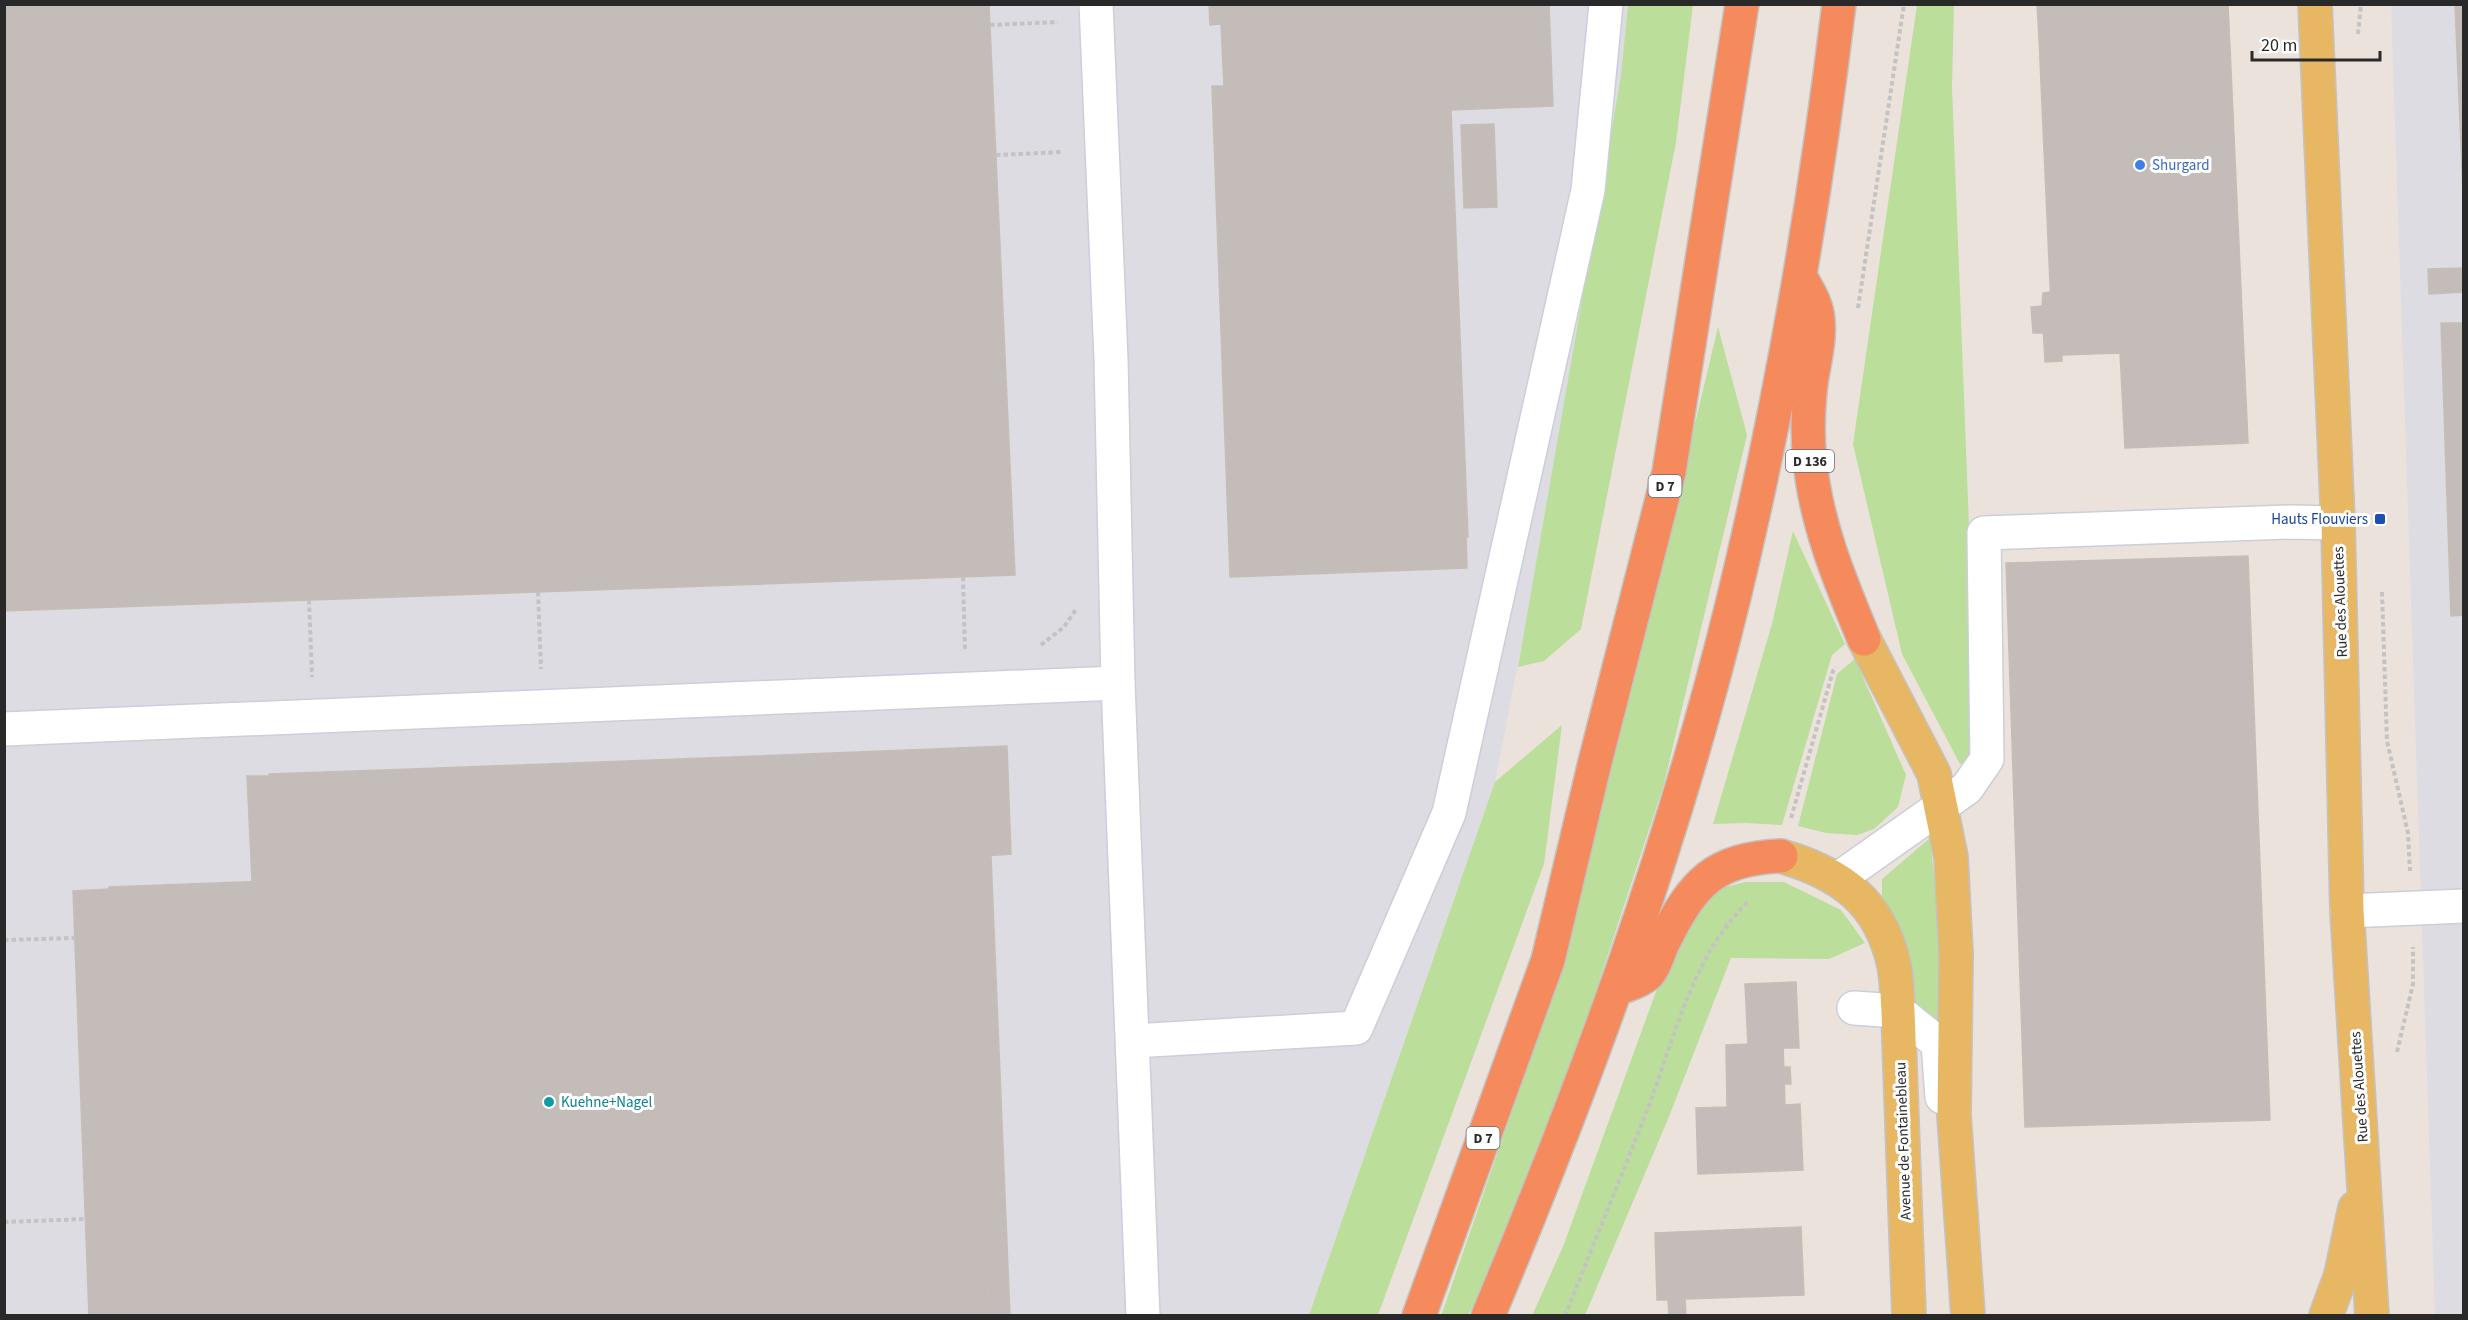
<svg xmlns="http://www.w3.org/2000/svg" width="2468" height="1320" viewBox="0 0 2468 1320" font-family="'Source Sans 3',sans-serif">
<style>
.industrial{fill:#dddce3}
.green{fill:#bbde9b}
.building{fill:#c3bcb8;stroke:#c6beb6;stroke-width:1.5}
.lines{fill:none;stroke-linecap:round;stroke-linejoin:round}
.minor-casing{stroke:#cacfda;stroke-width:36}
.major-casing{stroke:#c3c3c3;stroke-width:36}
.highway-casing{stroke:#c3c3c3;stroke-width:36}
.path{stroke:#c3c3c3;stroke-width:4;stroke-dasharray:4.5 3;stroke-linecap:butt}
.minor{stroke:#fff;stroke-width:33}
.major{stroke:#e8b763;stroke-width:33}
.highway{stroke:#f58a5d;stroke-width:33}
.shop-dot{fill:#3f7fe0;stroke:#fff;stroke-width:2}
.transit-dot{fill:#1a4fb4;stroke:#fff;stroke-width:2}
.culture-dot{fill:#0f9aa8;stroke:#fff;stroke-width:2}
.labels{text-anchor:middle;stroke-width:6;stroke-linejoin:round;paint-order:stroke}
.shield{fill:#fff;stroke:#696969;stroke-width:1.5}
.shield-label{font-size:14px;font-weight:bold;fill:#292929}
.shop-label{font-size:15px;fill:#366cbe;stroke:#fff;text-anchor:start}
.transit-label{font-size:15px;fill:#164399;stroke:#fff;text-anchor:end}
.street-label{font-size:15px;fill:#292929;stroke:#fff}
.culture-label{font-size:15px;fill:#0d838f;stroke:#fff;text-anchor:start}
</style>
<rect width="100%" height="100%" fill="#ebe2dc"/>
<g class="industrial">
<path d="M 5,5 L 1641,5 L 1633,71 L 1495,782 L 1309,1315 L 5,1316 Z"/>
<path d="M 2391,5 L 2463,5 L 2463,1315 L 2435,1315 Z"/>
</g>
<g class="green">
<path d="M 1628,5 L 1693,5 L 1676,142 L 1581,629 L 1544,661 L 1518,667 L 1621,76 Z"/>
<path d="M 1917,5 L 1954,5 L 1952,87 L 1978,760 L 1960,764 L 1902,654 L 1853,444 Z"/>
<path d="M 1718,327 L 1747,435 L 1664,784 L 1561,1097 L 1483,1286 L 1468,1315 L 1441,1316 L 1544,1019 L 1654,596 Z"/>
<path d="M 1793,531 L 1845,644 L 1832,655 L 1782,825 L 1746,823 L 1713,824 L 1772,624 Z"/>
<path d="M 1855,659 L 1906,775 L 1898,807 L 1874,829 L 1857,835 L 1826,833 L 1798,826 L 1837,674 Z"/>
<path d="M 1562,725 L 1544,864 L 1378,1315 L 1309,1315 L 1495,782 Z"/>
<path d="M 1930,838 L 1937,905 L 1942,1026 L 1910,1003 L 1903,938 L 1882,896 L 1882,879 Z"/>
<path d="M 1745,882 L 1784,882 L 1841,910 L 1865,943 L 1829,959 L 1731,958 L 1668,1119 L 1585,1315 L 1532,1316 L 1564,1244 L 1665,967 L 1693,908 L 1718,889 Z"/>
</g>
<g class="building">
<path d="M 4,4 L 989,4 L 1015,575 L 4,611 Z"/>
<path d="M 1209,4 L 1238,4 L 1259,546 L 1466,537 L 1467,568 L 1230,577 L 1212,86 L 1224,86 L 1221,24 L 1210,25 Z"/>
<path d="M 1238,4 L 1549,4 L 1553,106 L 1451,110 L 1468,537 L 1259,546 Z"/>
<path d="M 2037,4 L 2091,4 L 2092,35 L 2039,38 Z"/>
<path d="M 2091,4 L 2228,4 L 2248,443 L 2125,448 L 2120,353 L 2062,355 L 2062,361 L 2045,362 L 2042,306 L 2051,306 L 2039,38 L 2092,35 Z"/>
<path d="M 2455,4 L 2464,4 L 2464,217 Z"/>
<path d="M 1494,124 L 1497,207 L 1464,208 L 1461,125 Z"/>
<path d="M 2464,268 L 2464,292 L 2429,294 L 2428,269 Z"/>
<path d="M 2050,292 L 2051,306 L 2042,306 L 2043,293 Z"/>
<path d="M 2042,306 L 2044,333 L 2033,333 L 2031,307 Z"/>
<path d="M 2441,323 L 2464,323 L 2464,615 L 2451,616 Z"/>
<path d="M 2248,556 L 2270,1120 L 2025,1127 L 2006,563 Z"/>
<path d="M 1007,746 L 1011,854 L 972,857 L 989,1316 L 125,1316 L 109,887 L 273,881 L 269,774 L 438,768 L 440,874 L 513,872 L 513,841 L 683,836 L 679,759 Z"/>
<path d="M 679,759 L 683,836 L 513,841 L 513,872 L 440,874 L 438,768 Z"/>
<path d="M 247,776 L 269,776 L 273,881 L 252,881 Z"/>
<path d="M 991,856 L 1010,1316 L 989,1316 L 972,857 Z"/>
<path d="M 109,889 L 125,1316 L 89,1316 L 73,891 Z"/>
<path d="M 1796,982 L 1799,1048 L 1783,1048 L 1783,1043 L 1748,1045 L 1745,984 Z"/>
<path d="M 1783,1043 L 1785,1105 L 1800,1104 L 1803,1170 L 1698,1174 L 1696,1108 L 1727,1107 L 1726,1045 Z"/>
<path d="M 1784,1067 L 1790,1067 L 1791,1084 L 1784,1084 Z"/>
<path d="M 1801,1227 L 1804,1295 L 1685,1299 L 1686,1316 L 1669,1316 L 1668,1300 L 1657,1300 L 1655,1233 Z"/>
</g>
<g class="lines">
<defs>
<g id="minor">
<path d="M 1096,4 L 1111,359 L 1118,683 L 1143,1316"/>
<path d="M 4,729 L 1118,683"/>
<path d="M 1838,879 L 1967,788 L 1987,759 L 1984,533 L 2290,522 L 2338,523"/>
<path d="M 2347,911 L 2464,906"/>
<path d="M 1854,1008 L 1898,1011 L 1938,1043 L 1942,1097"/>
<path d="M 1133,1041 L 1356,1028 L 1449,813 L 1588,190 L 1606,4"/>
</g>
<g id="major">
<path d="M 2315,4 L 2338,523 L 2347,911 L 2372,1316"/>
<path d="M 1864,639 L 1934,774 L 1951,857 L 1956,954 L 1954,1115 L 1968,1316"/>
<path d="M 1781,856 C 1840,873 1880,901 1894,965 C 1897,979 1897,996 1898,1011 L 1909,1316"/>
<path d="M 2326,1316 L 2341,1275 L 2355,1208"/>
</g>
<g id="highway">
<path d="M 1801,278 C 1808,291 1817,304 1818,320 C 1820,341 1814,363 1811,383 C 1808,408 1807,435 1810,461 C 1816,524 1840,581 1864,639"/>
<path d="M 1616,989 C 1627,985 1641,981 1649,973 C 1657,964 1659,949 1665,939 C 1693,883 1715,858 1781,856"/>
<path d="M 1419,1316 L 1548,960 L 1595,762 L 1669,472 L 1742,4"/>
<path d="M 1488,1316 C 1586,1082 1674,844 1734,597 C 1781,402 1815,204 1839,4"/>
</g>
</defs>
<use href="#minor" class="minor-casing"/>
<use href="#major" class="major-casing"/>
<use href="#highway" class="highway-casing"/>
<g class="path">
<path d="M 990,25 L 1058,22"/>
<path d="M 2358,34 L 2361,4"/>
<path d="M 996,155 L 1063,152"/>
<path d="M 1858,308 L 1904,4"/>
<path d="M 963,577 L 965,651"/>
<path d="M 538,592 L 541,669"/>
<path d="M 2382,592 L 2387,741 L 2408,833 L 2410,871"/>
<path d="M 309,600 L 312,677"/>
<path d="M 1041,645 L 1064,627 L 1077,608"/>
<path d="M 1791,818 L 1833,671 L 1836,667"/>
<path d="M 4,940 L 75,938"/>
<path d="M 2397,1052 L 2413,984 L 2413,947"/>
<path d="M 4,1222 L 86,1219"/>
<path d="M 1565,1316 C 1592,1247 1621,1178 1648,1108 C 1674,1039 1693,954 1748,902"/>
</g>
<use href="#minor" class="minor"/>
<use href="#major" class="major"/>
<use href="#highway" class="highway"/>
</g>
<circle class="shop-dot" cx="2140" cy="165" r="6"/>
<rect class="transit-dot" x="2374" y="513" width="12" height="12" rx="3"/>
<circle class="culture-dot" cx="549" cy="1102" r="6"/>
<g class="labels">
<g class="shield">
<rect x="1786" y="450" width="48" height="22" rx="4.5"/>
<rect x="1648.5" y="475" width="33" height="22" rx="4.5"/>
<rect x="1466.5" y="1127" width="33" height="22" rx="4.5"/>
</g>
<g class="shield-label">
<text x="1810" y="466">D 136</text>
<text x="1665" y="491">D 7</text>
<text x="1483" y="1143">D 7</text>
</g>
<g class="shop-label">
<text x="2152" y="170">Shurgard</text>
</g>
<g class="transit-label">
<text x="2368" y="524">Hauts Flouviers</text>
</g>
<g class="street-label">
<text transform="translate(2340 602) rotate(-92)" y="5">Rue des Alouettes</text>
<text transform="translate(2359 1087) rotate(-94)" y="5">Rue des Alouettes</text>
<text transform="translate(1903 1141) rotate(-92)" y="5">Avenue de Fontainebleau</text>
</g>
<g class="culture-label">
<text x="561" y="1107">Kuehne+Nagel</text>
</g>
</g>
<rect width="2468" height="1320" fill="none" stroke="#292929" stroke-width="12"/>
<path d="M2252 51v9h128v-9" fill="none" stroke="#292929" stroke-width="3"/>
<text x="2261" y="51" font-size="18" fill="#292929" stroke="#ffffff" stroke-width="4.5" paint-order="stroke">20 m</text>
</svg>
